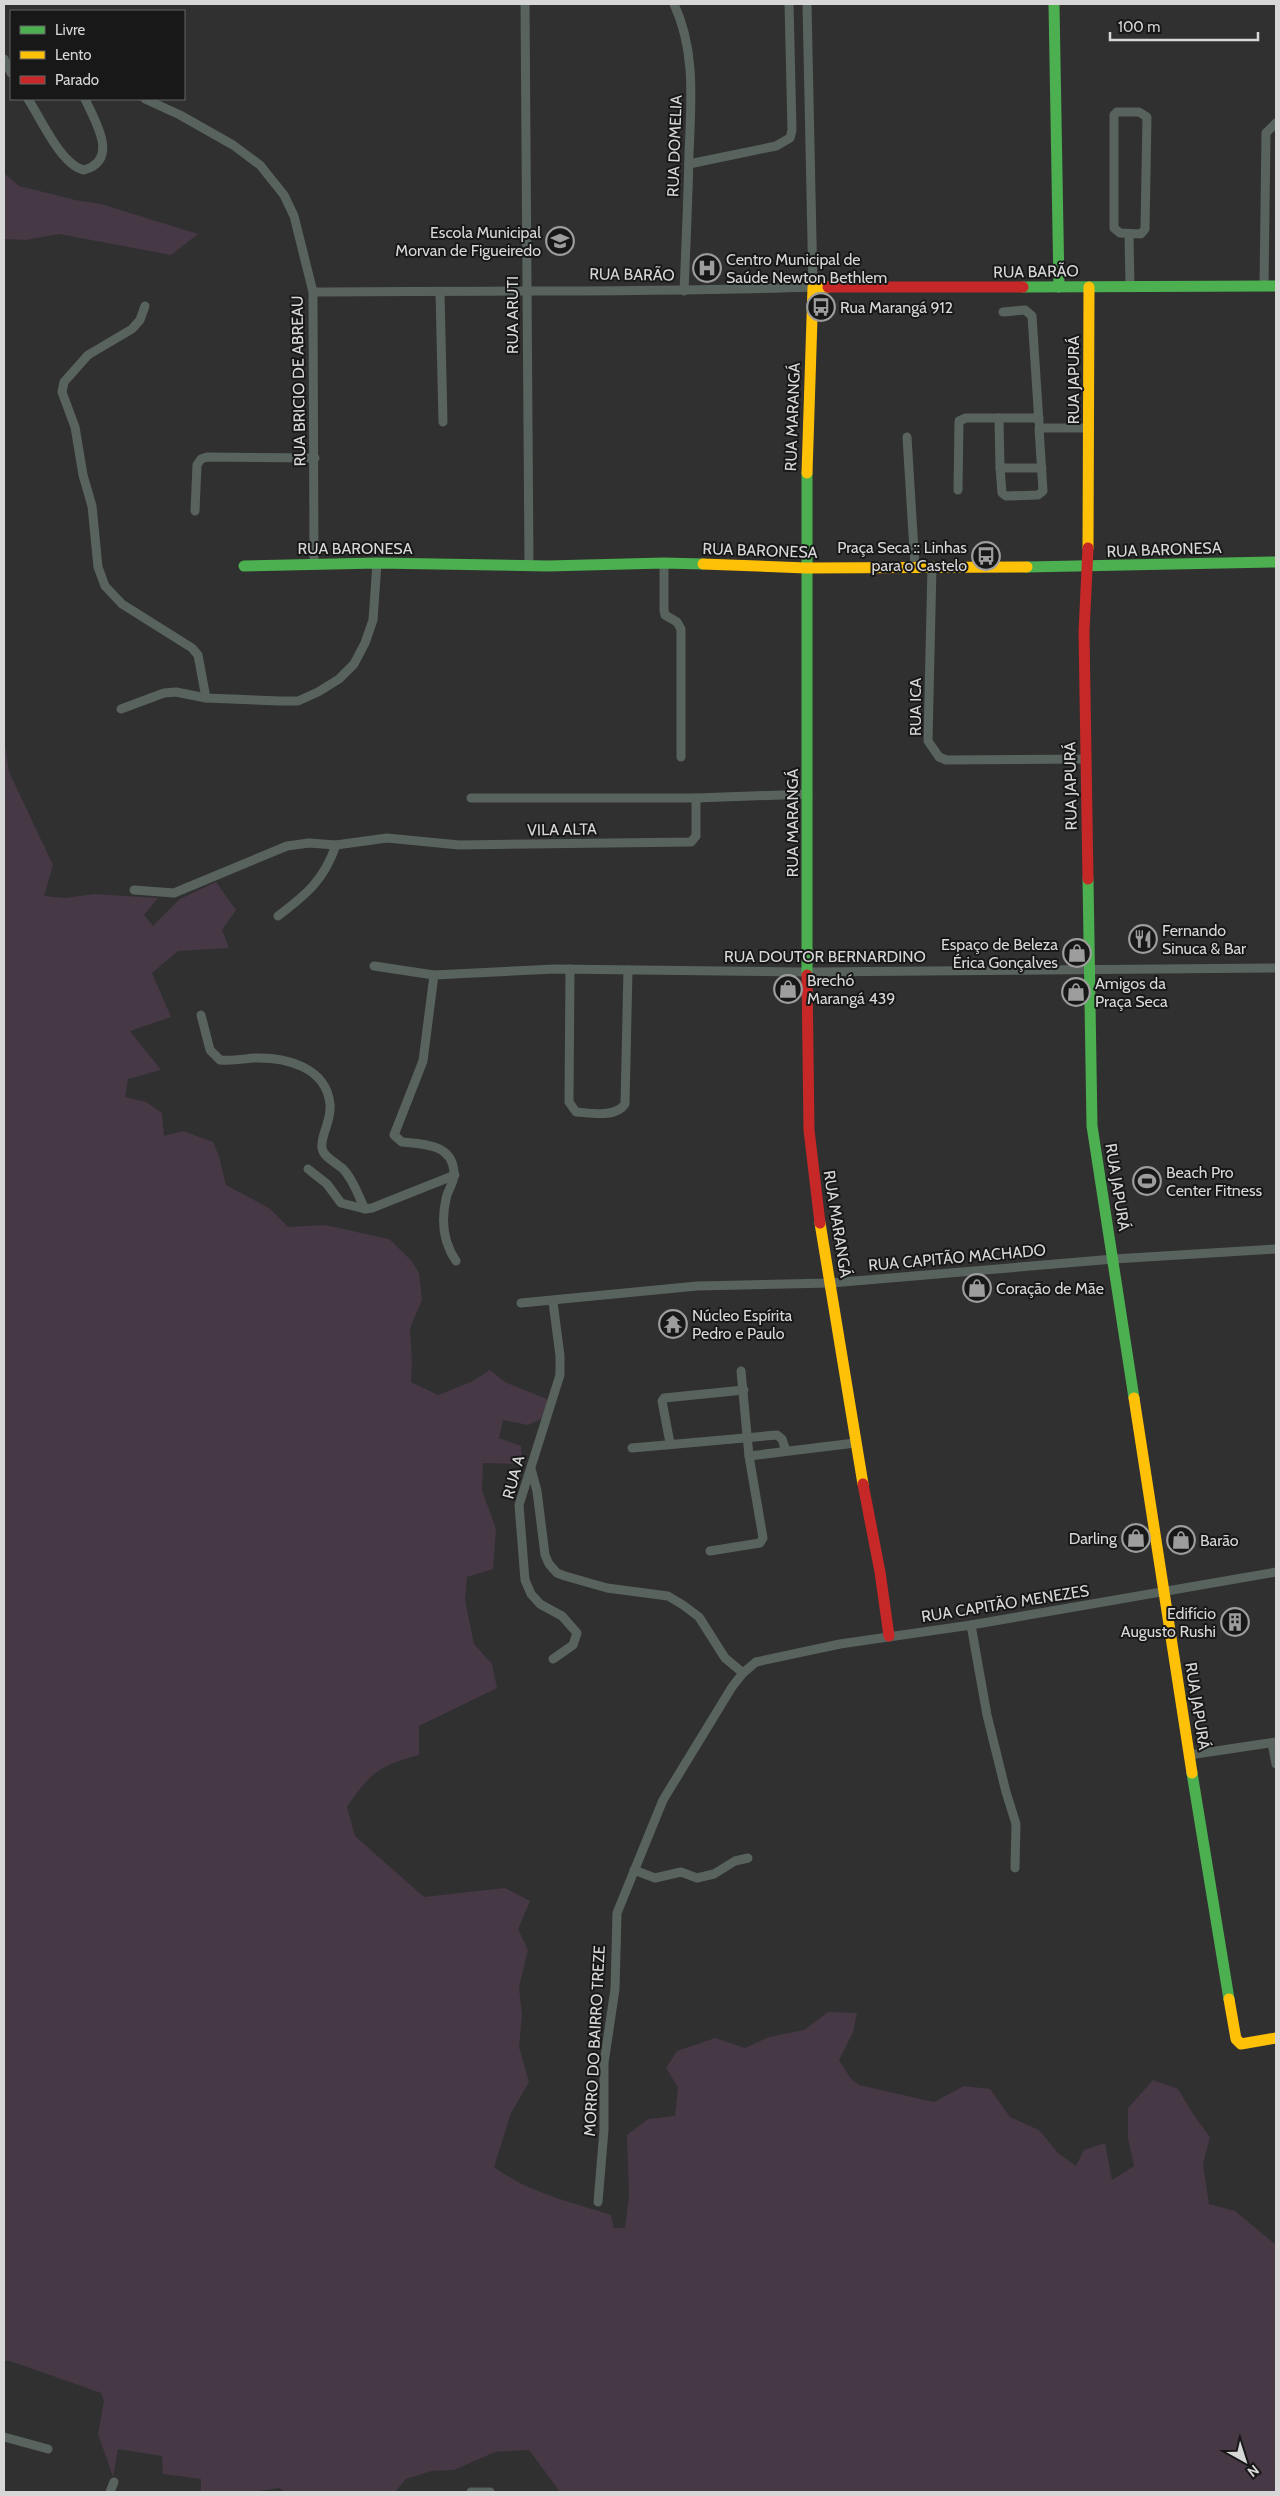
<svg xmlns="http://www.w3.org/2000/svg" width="1280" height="2496" viewBox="0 0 1280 2496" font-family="Cabin,sans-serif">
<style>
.green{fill:#463845}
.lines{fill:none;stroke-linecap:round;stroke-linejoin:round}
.street{stroke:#58635e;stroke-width:9}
.fast{stroke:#4caf50;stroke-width:11}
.slow{stroke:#ffc107;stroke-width:11}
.jam{stroke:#c62828;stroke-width:11}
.labels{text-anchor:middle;stroke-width:4;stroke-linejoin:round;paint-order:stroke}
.street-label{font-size:16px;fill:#d8d7d8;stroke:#181818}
.poi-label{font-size:16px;fill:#d8d7d8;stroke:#181818;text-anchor:start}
</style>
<rect width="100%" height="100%" fill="#303030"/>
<g class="green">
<path d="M 4,173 L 19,186 L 75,200 L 101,204 L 198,234 L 171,255 L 59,234 L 26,240 L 4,239 Z"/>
<path d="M 4,737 L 9,772 L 53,865 L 44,896 L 66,898 L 94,894 L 158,898 L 144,915 L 153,926 L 180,899 L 216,882 L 236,910 L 222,930 L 229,948 L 178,951 L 152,973 L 171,1017 L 130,1031 L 161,1070 L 128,1079 L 125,1097 L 146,1102 L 162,1113 L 164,1136 L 183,1131 L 213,1142 L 219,1156 L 226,1185 L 269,1208 L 288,1227 L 325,1225 L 389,1239 L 411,1260 L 419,1273 L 422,1300 L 410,1328 L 412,1362 L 411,1382 L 438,1395 L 471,1382 L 490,1370 L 505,1382 L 549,1400 L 543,1418 L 528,1425 L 503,1420 L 499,1438 L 521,1446 L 522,1464 L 483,1463 L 482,1490 L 496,1529 L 493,1569 L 467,1577 L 465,1600 L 474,1644 L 492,1664 L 497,1688 L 419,1726 L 419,1755 C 380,1765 370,1773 347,1807 L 355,1836 L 424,1897 L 505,1888 L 530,1901 L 518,1929 L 528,1950 L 519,1987 L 522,2015 L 519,2047 L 529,2082 L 511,2113 L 494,2167 C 529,2193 570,2202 611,2215 L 614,2228 L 625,2228 L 629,2196 L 627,2135 L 648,2119 L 675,2116 L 678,2087 L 666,2068 L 677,2051 L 715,2038 L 745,2048 L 769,2037 L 804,2030 L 828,2012 L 857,2013 L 853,2032 L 839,2060 L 851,2079 L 859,2085 L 934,2102 L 964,2086 L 990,2089 L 1010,2117 L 1039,2130 L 1058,2153 L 1076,2166 L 1084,2150 L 1105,2143 L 1112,2180 L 1134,2166 L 1128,2138 L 1128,2108 L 1153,2080 L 1178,2089 L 1193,2114 L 1210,2137 L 1203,2164 L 1209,2204 L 1235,2211 L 1276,2245 L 1276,2492 L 560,2492 L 529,2450 L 495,2452 L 454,2470 L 431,2471 L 406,2479 L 395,2492 L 285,2492 L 279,2488 L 252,2492 L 201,2492 L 201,2479 L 163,2474 L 162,2456 L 118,2449 L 113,2477 L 98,2434 L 104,2401 L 101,2393 L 10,2361 L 4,2361 Z"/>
</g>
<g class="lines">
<g class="street">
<path d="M 525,4 L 529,566"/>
<path d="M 674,4 C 696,51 691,102 689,154 C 688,200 686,245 684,291"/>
<path d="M 4,59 L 11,73"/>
<path d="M 28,99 C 41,119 61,165 84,170 C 120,160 95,121 85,99"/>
<path d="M 145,99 L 180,115 L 233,145 L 260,165 L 284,195 L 294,216 L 313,292 L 314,563"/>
<path d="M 1117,112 L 1139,112 L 1147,117 L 1145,229 L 1141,234 L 1120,233 L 1114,228 L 1114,115 Z"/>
<path d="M 689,164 L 776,146 L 790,138 L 792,130 L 789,4"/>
<path d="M 1129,234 L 1130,287"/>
<path d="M 1264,286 L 1266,133 L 1276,123"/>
<path d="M 313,292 C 479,290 646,293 813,287 L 807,4"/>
<path d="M 440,292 L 443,422"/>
<path d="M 145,306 L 140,320 L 132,329 L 88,355 L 64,382 L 62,392 L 75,427 L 83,475 L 92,506 L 98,567 L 105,586 L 122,604 L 192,648 L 198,655 L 206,698"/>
<path d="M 1003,312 L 1025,310 L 1032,316 L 1039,423"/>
<path d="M 999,418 L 1000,468"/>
<path d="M 907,437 L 915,567"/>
<path d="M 1042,468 L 1000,468 L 1002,493 L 1006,496 L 1038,495 L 1043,491 L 1039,428 L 1089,428"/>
<path d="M 958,490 L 959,421 L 966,418 L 1039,418"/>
<path d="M 195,511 L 197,465 L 201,459 L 207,457 L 315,458"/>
<path d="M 664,563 L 664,610 L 665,615 L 677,622 L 681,629 L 681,757"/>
<path d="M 932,566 L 928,741 L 939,757 L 946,760 L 1086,759"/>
<path d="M 121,709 L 164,693 L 176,692 L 206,698 L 280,701 L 298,701 L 318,692 L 339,679 L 354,664 L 365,643 L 373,620 L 377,563"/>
<path d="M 471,798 L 696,798 L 808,794"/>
<path d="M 134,890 L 174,893 L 287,846 L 309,843 L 336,845 L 387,838 L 459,845 L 691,842 L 696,836 L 696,798"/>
<path d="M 278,916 C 307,894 324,880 336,845"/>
<path d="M 374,966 L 434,975 L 555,969 L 808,972 L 1276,968"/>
<path d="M 570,969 L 569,1102 L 576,1112 C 591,1113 616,1118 625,1104 L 628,970"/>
<path d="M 434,975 L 423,1061 L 394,1135 L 402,1142 C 424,1144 453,1144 454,1173 C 455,1182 447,1191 446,1199 C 441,1221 443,1242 456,1261"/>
<path d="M 201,1015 L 210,1050 L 220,1060 C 232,1061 243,1059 254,1058 C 286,1057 326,1067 330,1104 C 332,1120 320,1136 322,1148 C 323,1157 337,1163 343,1169 C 354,1180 358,1196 365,1209 L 372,1208 L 455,1175"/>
<path d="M 308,1169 L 327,1184 L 341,1203 L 365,1209"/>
<path d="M 553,1302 L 560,1356 L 560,1375 L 519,1505 L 525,1580 L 531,1594 L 540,1604 L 562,1616 L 577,1633 L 573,1645 L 553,1659"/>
<path d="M 521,1303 L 697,1286 L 831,1283 L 1114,1259 L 1276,1249"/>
<path d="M 670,1443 L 662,1401 L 664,1398 L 744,1390"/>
<path d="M 632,1448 L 777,1435 L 782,1439 L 786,1451"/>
<path d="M 749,1456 L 855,1443"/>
<path d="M 531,1469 L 537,1491 L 545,1555 L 549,1564 L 557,1573 L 565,1576 L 607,1588 L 668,1596 L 683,1605 L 699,1617 L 725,1658 L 743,1673"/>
<path d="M 710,1551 L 760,1543 L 763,1538 L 749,1456 L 741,1371"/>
<path d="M 971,1625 L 987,1715 L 1006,1792 L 1016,1824 L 1015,1868"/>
<path d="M 1272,1743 L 1276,1764"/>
<path d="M 1189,1755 L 1276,1742"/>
<path d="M 634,1870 L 655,1878 L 681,1872 L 697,1878 L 714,1874 L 735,1861 L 748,1858"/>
<path d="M 598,2202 L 604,2130 L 604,2063 L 615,1989 L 617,1913 L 663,1800 L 732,1687 L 743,1673 L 756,1662 L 840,1644 L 971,1625 L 1276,1572"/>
<path d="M 4,2437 L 48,2449"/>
<path d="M 110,2492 L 114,2482"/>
<path d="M 471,2492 L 490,2492"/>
</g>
<g class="fast">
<path d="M 1054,4 L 1059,287"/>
<path d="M 1023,287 L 1276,286"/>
<path d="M 807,473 L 807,975"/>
<path d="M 244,566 L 377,563 L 548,566 L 664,563 L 703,564"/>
<path d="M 1027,567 L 1276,562"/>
<path d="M 1088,879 L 1092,1126 L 1134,1398"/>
<path d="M 1192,1773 L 1229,1999"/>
</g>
<g class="slow">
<path d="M 807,473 L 813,287 L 828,287"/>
<path d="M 1088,548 L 1089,287"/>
<path d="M 703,564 L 806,568 L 1027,567"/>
<path d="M 820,1223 L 863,1484"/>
<path d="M 1134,1398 L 1192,1773"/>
<path d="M 1229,1999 L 1236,2039 L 1241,2044 L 1276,2038"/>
</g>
<g class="jam">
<path d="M 828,287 L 1023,287"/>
<path d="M 1088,879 L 1084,632 L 1088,548"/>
<path d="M 807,975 L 809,1130 L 820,1223"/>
<path d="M 863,1484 L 880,1572 L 889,1636"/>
</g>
</g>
<defs>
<symbol id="school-ring" viewBox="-11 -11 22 22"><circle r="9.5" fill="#181818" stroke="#9d9d9d" stroke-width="1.5"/><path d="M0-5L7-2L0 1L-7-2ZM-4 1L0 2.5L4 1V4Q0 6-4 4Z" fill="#9d9d9d"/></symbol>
<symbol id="hospital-ring" viewBox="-11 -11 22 22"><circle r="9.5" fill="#181818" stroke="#9d9d9d" stroke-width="1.5"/><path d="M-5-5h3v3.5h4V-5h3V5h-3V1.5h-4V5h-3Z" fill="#9d9d9d"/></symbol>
<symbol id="bus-ring" viewBox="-11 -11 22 22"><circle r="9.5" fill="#181818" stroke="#9d9d9d" stroke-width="1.5"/><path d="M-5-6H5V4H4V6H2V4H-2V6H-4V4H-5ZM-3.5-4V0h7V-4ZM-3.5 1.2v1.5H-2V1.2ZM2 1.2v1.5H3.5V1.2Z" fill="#9d9d9d"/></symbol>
<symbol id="restaurant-ring" viewBox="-11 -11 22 22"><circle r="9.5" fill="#181818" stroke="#9d9d9d" stroke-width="1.5"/><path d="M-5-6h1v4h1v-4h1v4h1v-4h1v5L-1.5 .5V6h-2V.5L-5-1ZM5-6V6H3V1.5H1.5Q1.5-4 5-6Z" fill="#9d9d9d"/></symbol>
<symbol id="shop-ring" viewBox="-11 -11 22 22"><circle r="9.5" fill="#181818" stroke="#9d9d9d" stroke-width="1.5"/><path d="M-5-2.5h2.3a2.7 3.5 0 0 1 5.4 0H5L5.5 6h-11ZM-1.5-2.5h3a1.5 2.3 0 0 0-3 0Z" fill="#9d9d9d"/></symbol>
<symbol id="stadium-ring" viewBox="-11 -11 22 22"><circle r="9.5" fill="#181818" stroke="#9d9d9d" stroke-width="1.5"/><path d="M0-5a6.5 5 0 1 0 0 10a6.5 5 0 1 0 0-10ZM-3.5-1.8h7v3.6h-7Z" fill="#9d9d9d"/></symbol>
<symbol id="temple-ring" viewBox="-11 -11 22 22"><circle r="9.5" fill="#181818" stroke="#9d9d9d" stroke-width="1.5"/><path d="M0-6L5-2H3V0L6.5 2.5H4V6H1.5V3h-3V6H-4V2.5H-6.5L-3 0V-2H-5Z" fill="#9d9d9d"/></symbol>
<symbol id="building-ring" viewBox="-11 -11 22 22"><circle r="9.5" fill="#181818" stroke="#9d9d9d" stroke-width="1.5"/><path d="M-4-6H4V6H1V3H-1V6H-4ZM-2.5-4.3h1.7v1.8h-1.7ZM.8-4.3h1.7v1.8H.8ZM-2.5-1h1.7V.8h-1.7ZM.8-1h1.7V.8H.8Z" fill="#9d9d9d"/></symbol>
</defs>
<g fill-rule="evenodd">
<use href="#school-ring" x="544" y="225" width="32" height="32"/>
<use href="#hospital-ring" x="691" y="252" width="32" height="32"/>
<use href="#bus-ring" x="805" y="291" width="32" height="32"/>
<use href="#bus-ring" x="970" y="540" width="32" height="32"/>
<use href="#restaurant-ring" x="1127" y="923" width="32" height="32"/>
<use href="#shop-ring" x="1061" y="937" width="32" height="32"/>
<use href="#shop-ring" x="772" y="973" width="32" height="32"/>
<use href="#shop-ring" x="1060" y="976" width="32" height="32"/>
<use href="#stadium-ring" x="1131" y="1165" width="32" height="32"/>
<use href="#shop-ring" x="961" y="1272" width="32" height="32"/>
<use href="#temple-ring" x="657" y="1308" width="32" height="32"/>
<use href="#shop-ring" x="1120" y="1522" width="32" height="32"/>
<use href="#shop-ring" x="1165" y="1524" width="32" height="32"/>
<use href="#building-ring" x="1219" y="1606" width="32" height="32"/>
</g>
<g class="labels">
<g class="street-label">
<text transform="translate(674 146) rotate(-88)" y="6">RUA DOMELIA</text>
<text transform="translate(1036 271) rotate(-1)" y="6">RUA BARÃO</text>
<text transform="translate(632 274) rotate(1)" y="6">RUA BARÃO</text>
<text transform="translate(512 315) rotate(-90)" y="6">RUA ARUTI</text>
<text transform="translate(1073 380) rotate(-90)" y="6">RUA JAPURÁ</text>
<text transform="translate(298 381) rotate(-91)" y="6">RUA BRICIO DE ABREAU</text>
<text transform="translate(792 417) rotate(-88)" y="6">RUA MARANGÁ</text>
<text x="355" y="554">RUA BARONESA</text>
<text transform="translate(1164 549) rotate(-2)" y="6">RUA BARONESA</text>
<text transform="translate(760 550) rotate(2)" y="6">RUA BARONESA</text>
<text transform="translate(915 707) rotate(-90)" y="6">RUA ICA</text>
<text transform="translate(1070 786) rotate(-91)" y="6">RUA JAPURÁ</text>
<text transform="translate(792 823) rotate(-90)" y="6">RUA MARANGÁ</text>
<text transform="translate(562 829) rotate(-1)" y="6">VILA ALTA</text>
<text x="825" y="962">RUA DOUTOR BERNARDINO</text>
<text transform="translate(1118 1187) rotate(81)" y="6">RUA JAPURÁ</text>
<text transform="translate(838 1224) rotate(81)" y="6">RUA MARANGÁ</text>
<text transform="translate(957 1257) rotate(-5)" y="6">RUA CAPITÃO MACHADO</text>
<text transform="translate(513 1477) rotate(-75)" y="6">RUA A</text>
<text transform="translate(1005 1603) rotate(-9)" y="6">RUA CAPITÃO MENEZES</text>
<text transform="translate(1198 1706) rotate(81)" y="6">RUA JAPURÁ</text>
<text transform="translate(594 2041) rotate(-87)" y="6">MORRO DO BAIRRO TREZE</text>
</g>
<g class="poi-label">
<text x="541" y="238" text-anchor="end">Escola Municipal<tspan x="541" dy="18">Morvan de Figueiredo</tspan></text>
<text x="726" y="265">Centro Municipal de<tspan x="726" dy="18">Saúde Newton Bethlem</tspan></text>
<text x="840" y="313">Rua Marangá 912</text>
<text x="967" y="553" text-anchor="end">Praça Seca :: Linhas<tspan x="967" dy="18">para o Castelo</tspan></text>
<text x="1162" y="936">Fernando<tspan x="1162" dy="18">Sinuca &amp; Bar</tspan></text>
<text x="1058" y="950" text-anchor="end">Espaço de Beleza<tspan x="1058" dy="18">Érica Gonçalves</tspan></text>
<text x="807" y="986">Brechó<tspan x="807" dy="18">Marangá 439</tspan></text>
<text x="1095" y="989">Amigos da<tspan x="1095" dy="18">Praça Seca</tspan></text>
<text x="1166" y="1178">Beach Pro<tspan x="1166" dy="18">Center Fitness</tspan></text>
<text x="996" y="1294">Coração de Mãe</text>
<text x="692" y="1321">Núcleo Espírita<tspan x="692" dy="18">Pedro e Paulo</tspan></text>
<text x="1117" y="1544" text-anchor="end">Darling</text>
<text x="1200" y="1546">Barão</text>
<text x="1216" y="1619" text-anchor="end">Edifício<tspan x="1216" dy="18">Augusto Rushi</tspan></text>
</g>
</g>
<rect width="1280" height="2496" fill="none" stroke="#d8d7d8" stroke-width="10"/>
<rect x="10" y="10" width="175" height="90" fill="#181818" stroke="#656465"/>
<rect x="20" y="26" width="25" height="8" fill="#4caf50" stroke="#656465"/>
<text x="55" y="35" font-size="15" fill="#d8d7d8">Livre</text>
<rect x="20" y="51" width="25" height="8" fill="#ffc107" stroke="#656465"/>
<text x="55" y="60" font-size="15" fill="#d8d7d8">Lento</text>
<rect x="20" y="76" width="25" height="8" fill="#c62828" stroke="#656465"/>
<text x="55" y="85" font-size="15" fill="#d8d7d8">Parado</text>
<g transform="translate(1245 2461) rotate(141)" stroke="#181818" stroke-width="4" paint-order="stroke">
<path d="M0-4L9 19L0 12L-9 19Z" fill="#d8d7d8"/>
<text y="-8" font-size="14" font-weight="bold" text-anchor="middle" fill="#d8d7d8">N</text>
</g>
<path d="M1110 32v8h148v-8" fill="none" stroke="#d8d7d8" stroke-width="2.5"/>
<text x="1118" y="32" font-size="15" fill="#d8d7d8" stroke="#181818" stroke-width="4" paint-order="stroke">100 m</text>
</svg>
